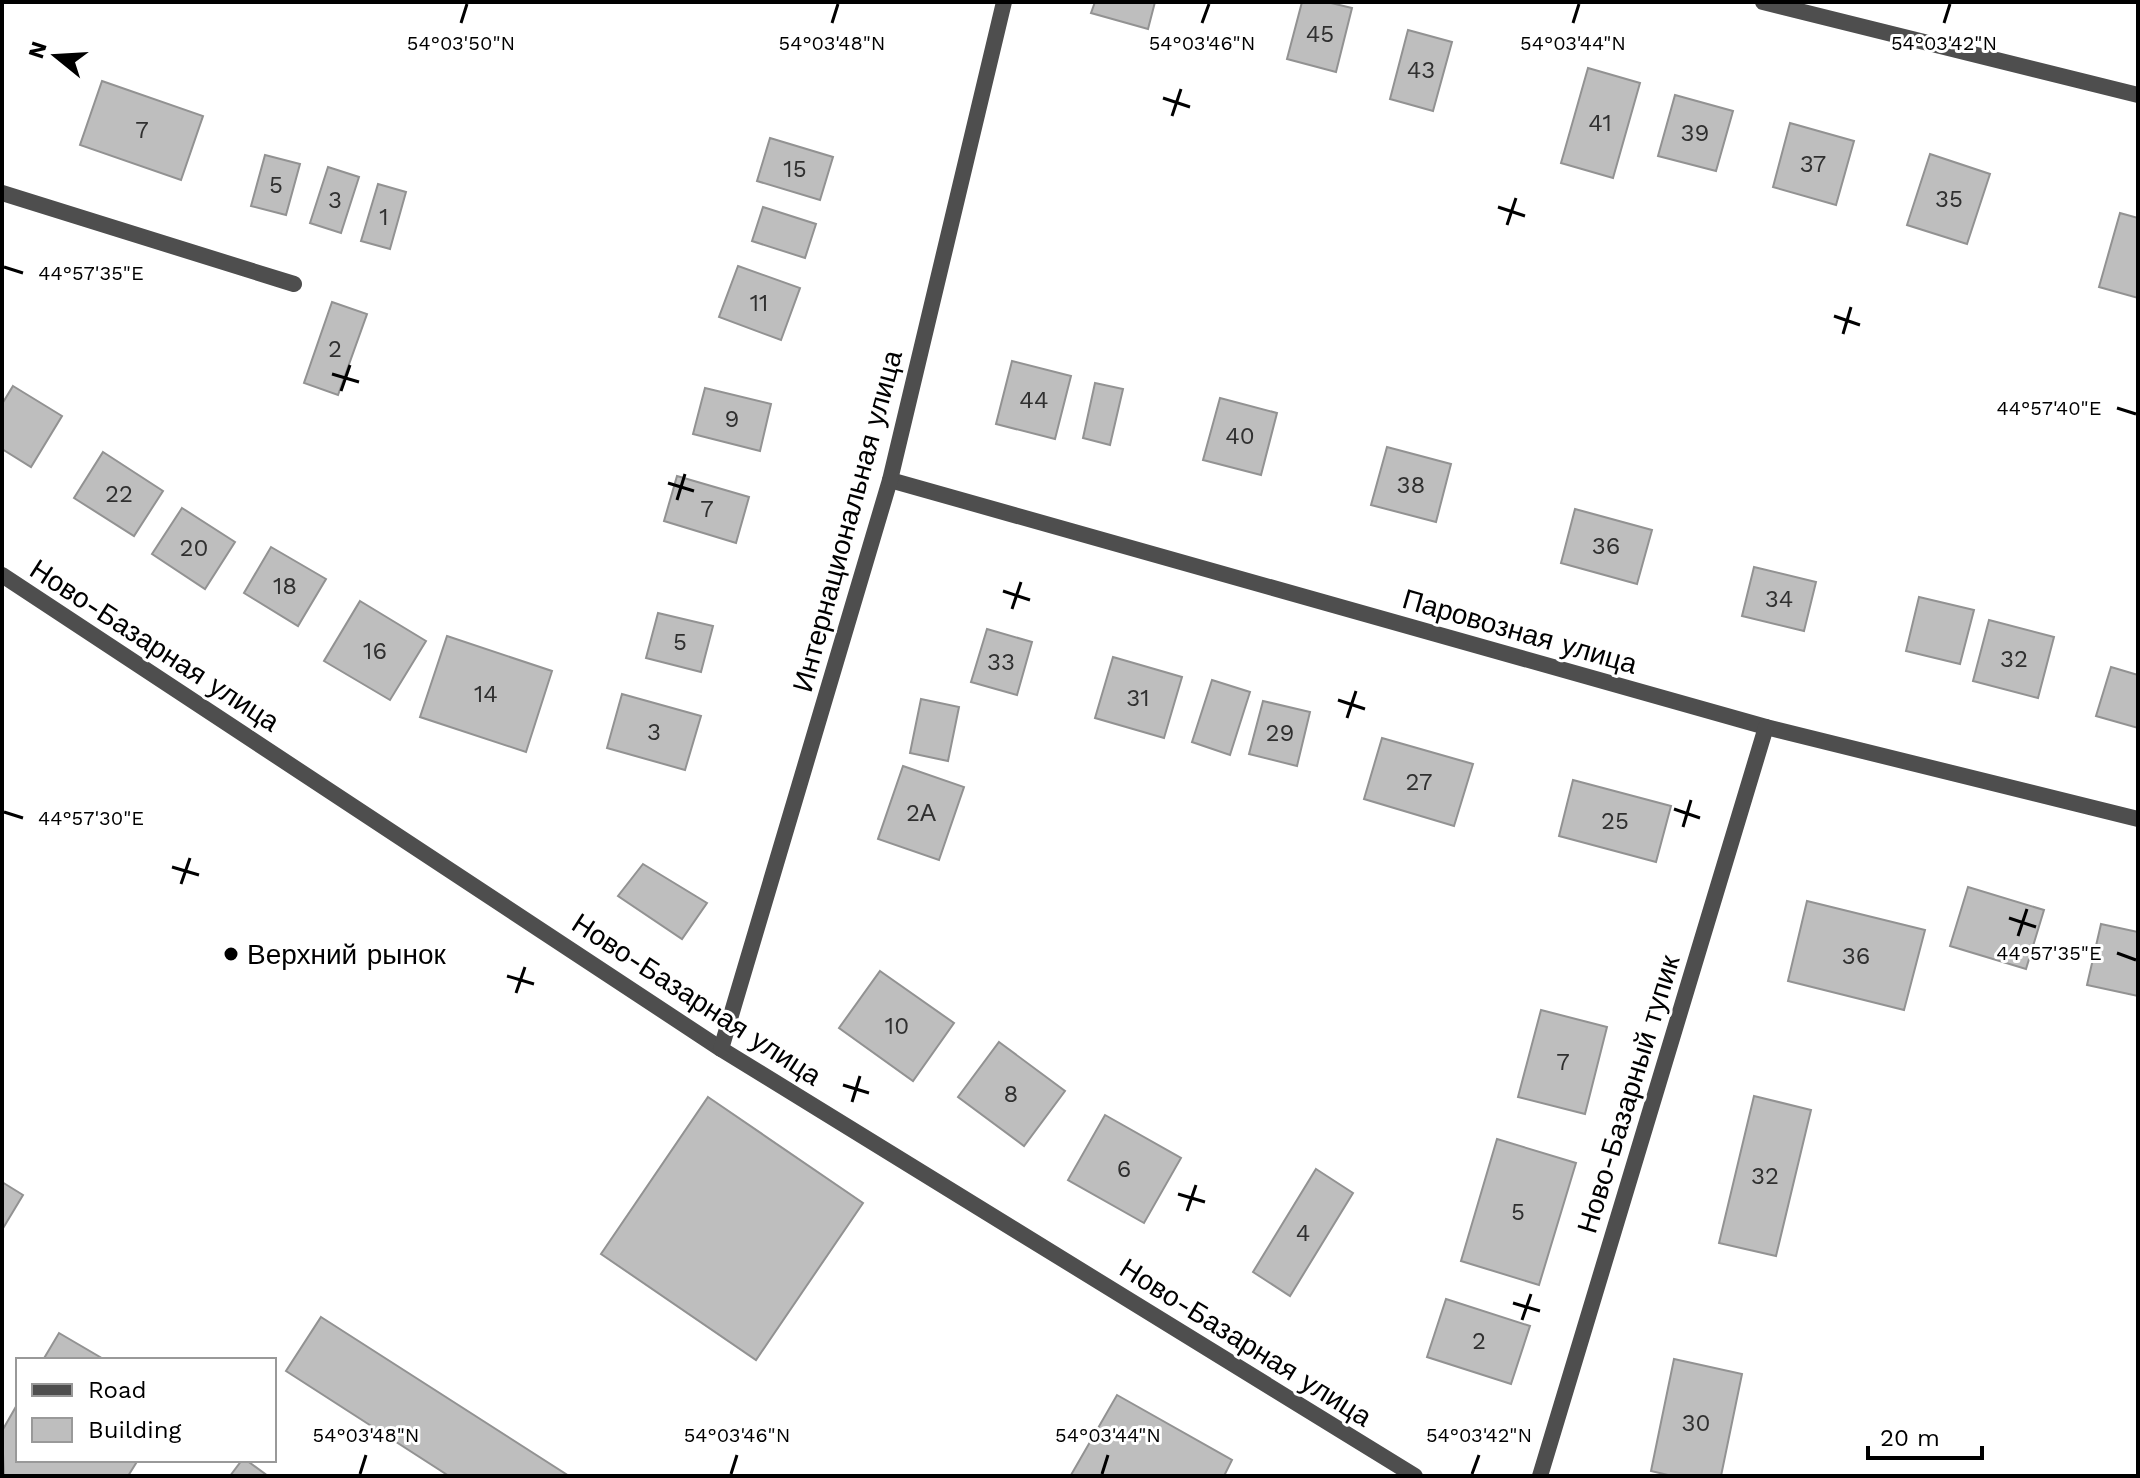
<svg xmlns="http://www.w3.org/2000/svg" width="2140" height="1478" viewBox="0 0 2140 1478" font-family="'Work Sans',sans-serif">
<style>
.building{fill:#bebebe;stroke:#929292;stroke-width:2}
.lines{fill:none;stroke-linecap:round;stroke-linejoin:round}
.street{stroke:#4e4e4e;stroke-width:16}
.ticks{fill:none;stroke:#000;stroke-width:3}
.poi-dot{fill:#000;stroke:#fff;stroke-width:3}
.labels{text-anchor:middle;stroke-width:6;stroke-linejoin:round;paint-order:stroke}
.number-label{font-size:24px;fill:#303030}
.street-label{font-size:28px;fill:#000;stroke:#fff}
.poi-label{font-size:28px;fill:#000;stroke:#fff;text-anchor:start}
.ticks-label{font-size:20px;text-anchor:middle;fill:#000;stroke:#fff;stroke-width:6;stroke-linejoin:round;paint-order:stroke}
</style>
<rect width="100%" height="100%" fill="#fff"/>
<g class="building">
<path d="M 1095,2 L 1155,2 L 1148,29 L 1091,13 Z"/>
<path d="M 1302,2 L 1327,2 L 1352,8 L 1336,72 L 1287,59 Z"/>
<path d="M 1408,30 L 1452,42 L 1433,111 L 1390,99 Z"/>
<path d="M 1588,68 L 1640,83 L 1613,178 L 1561,163 Z"/>
<path d="M 102,81 L 203,116 L 181,180 L 80,145 Z"/>
<path d="M 1675,95 L 1733,111 L 1716,171 L 1658,156 Z"/>
<path d="M 1790,123 L 1854,141 L 1836,205 L 1773,187 Z"/>
<path d="M 770,138 L 833,157 L 820,200 L 757,181 Z"/>
<path d="M 1930,154 L 1990,174 L 1967,244 L 1907,225 Z"/>
<path d="M 265,155 L 300,164 L 286,215 L 251,206 Z"/>
<path d="M 328,167 L 359,177 L 341,233 L 310,223 Z"/>
<path d="M 378,184 L 406,192 L 390,249 L 361,241 Z"/>
<path d="M 763,207 L 816,224 L 805,258 L 752,241 Z"/>
<path d="M 2120,213 L 2138,218 L 2138,298 L 2099,287 Z"/>
<path d="M 738,266 L 800,288 L 781,340 L 719,317 Z"/>
<path d="M 332,302 L 367,314 L 338,395 L 304,383 Z"/>
<path d="M 1012,361 L 1071,376 L 1055,439 L 996,424 Z"/>
<path d="M 1095,383 L 1123,389 L 1110,445 L 1083,438 Z"/>
<path d="M 13,386 L 62,416 L 31,467 L 2,449 L 2,404 Z"/>
<path d="M 705,388 L 771,404 L 760,451 L 693,434 Z"/>
<path d="M 1220,398 L 1277,413 L 1261,475 L 1203,460 Z"/>
<path d="M 1387,447 L 1451,464 L 1436,522 L 1371,505 Z"/>
<path d="M 103,452 L 163,491 L 134,536 L 74,498 Z"/>
<path d="M 677,476 L 749,497 L 736,543 L 664,521 Z"/>
<path d="M 182,508 L 235,542 L 205,589 L 152,554 Z"/>
<path d="M 1575,509 L 1652,530 L 1637,584 L 1561,563 Z"/>
<path d="M 271,547 L 326,579 L 298,626 L 244,593 Z"/>
<path d="M 1754,567 L 1816,582 L 1804,631 L 1742,616 Z"/>
<path d="M 1919,597 L 1974,610 L 1960,664 L 1906,651 Z"/>
<path d="M 360,601 L 426,641 L 390,700 L 324,661 Z"/>
<path d="M 658,613 L 713,626 L 701,672 L 646,658 Z"/>
<path d="M 1989,620 L 2054,637 L 2038,698 L 1973,681 Z"/>
<path d="M 987,629 L 1032,642 L 1017,695 L 971,682 Z"/>
<path d="M 447,636 L 552,671 L 526,752 L 420,717 Z"/>
<path d="M 1113,657 L 1182,677 L 1164,738 L 1095,718 Z"/>
<path d="M 2111,667 L 2138,675 L 2138,728 L 2096,716 Z"/>
<path d="M 1212,680 L 1250,692 L 1230,755 L 1192,742 Z"/>
<path d="M 622,694 L 701,716 L 685,770 L 607,748 Z"/>
<path d="M 921,699 L 959,707 L 948,761 L 910,753 Z"/>
<path d="M 1263,701 L 1310,712 L 1297,766 L 1249,754 Z"/>
<path d="M 1382,738 L 1473,764 L 1454,826 L 1364,799 Z"/>
<path d="M 903,766 L 964,787 L 939,860 L 878,839 Z"/>
<path d="M 1573,780 L 1671,806 L 1656,862 L 1559,836 Z"/>
<path d="M 643,864 L 707,903 L 682,939 L 618,896 Z"/>
<path d="M 1968,887 L 2044,910 L 2026,969 L 1950,946 Z"/>
<path d="M 1807,901 L 1925,930 L 1904,1010 L 1788,981 Z"/>
<path d="M 2101,924 L 2138,932 L 2138,996 L 2087,985 Z"/>
<path d="M 880,971 L 954,1023 L 913,1081 L 839,1028 Z"/>
<path d="M 1541,1010 L 1607,1027 L 1585,1114 L 1518,1097 Z"/>
<path d="M 999,1042 L 1065,1091 L 1024,1146 L 958,1097 Z"/>
<path d="M 1754,1096 L 1811,1110 L 1776,1256 L 1719,1243 Z"/>
<path d="M 708,1097 L 863,1203 L 756,1360 L 601,1254 Z"/>
<path d="M 1105,1115 L 1181,1158 L 1144,1223 L 1068,1180 Z"/>
<path d="M 1497,1139 L 1576,1163 L 1539,1285 L 1461,1261 Z"/>
<path d="M 1316,1169 L 1353,1193 L 1290,1296 L 1253,1272 Z"/>
<path d="M 2,1182 L 23,1195 L 2,1230 Z"/>
<path d="M 1446,1299 L 1530,1326 L 1511,1384 L 1427,1357 Z"/>
<path d="M 321,1317 L 569,1476 L 449,1476 L 286,1371 Z"/>
<path d="M 59,1333 L 105,1360 L 43,1360 Z"/>
<path d="M 1674,1359 L 1742,1374 L 1721,1476 L 1672,1476 L 1651,1471 Z"/>
<path d="M 1117,1395 L 1232,1460 L 1224,1476 L 1071,1475 Z"/>
<path d="M 18,1403 L 18,1460 L 138,1460 L 128,1476 L 4,1476 L 2,1431 Z"/>
<path d="M 242,1460 L 246,1460 L 268,1476 L 230,1476 Z"/>
</g>
<g class="lines">
<g class="street">
<path d="M 1763,2 L 2138,95"/>
<path d="M 2,193 L 294,284"/>
<path d="M 890,480 L 1766,727 L 2138,819"/>
<path d="M 2,575 L 721,1049 L 1415,1476"/>
<path d="M 721,1049 L 890,480 L 1004,2"/>
<path d="M 1540,1476 L 1766,727"/>
</g>
</g>
<path class="ticks" d="M 461,23 L 467,4M 832,23 L 838,4M 1202,23 L 1209,4M 1573,23 L 1579,4M 1944,23 L 1950,4M 1163,98 L 1190,107M 1172,116 L 1181,89M 1498,207 L 1525,216M 1507,225 L 1516,198M 4,267 L 23,273M 1834,316 L 1860,325M 1843,334 L 1851,307M 332,374 L 359,382M 341,391 L 350,365M 2117,408 L 2136,414M 668,483 L 694,491M 677,500 L 685,474M 1003,591 L 1030,600M 1012,609 L 1021,582M 1338,700 L 1365,709M 1347,718 L 1356,691M 1674,809 L 1700,818M 4,812 L 23,818M 1683,827 L 1691,800M 172,867 L 199,875M 181,884 L 190,858M 2009,918 L 2036,927M 2018,936 L 2027,909M 2117,953 L 2136,960M 507,976 L 534,984M 516,993 L 525,967M 843,1085 L 869,1093M 852,1102 L 860,1076M 1178,1194 L 1205,1202M 1187,1211 L 1196,1185M 1513,1303 L 1540,1311M 1522,1320 L 1531,1294M 360,1474 L 366,1455M 731,1474 L 737,1455M 1102,1474 L 1108,1455M 1472,1474 L 1479,1455"/>
<circle class="poi-dot" cx="231" cy="954" r="8"/>
<g class="labels">
<g class="number-label">
<text x="1320" y="42">45</text>
<text x="1421" y="78">43</text>
<text x="1600" y="131">41</text>
<text x="142" y="138">7</text>
<text x="1695" y="141">39</text>
<text x="1813" y="172">37</text>
<text x="795" y="177">15</text>
<text x="276" y="193">5</text>
<text x="1949" y="207">35</text>
<text x="335" y="208">3</text>
<text x="384" y="225">1</text>
<text x="759" y="311">11</text>
<text x="335" y="357">2</text>
<text x="1034" y="408">44</text>
<text x="732" y="427">9</text>
<text x="1240" y="444">40</text>
<text x="1411" y="493">38</text>
<text x="119" y="502">22</text>
<text x="707" y="517">7</text>
<text x="1606" y="554">36</text>
<text x="194" y="556">20</text>
<text x="285" y="594">18</text>
<text x="1779" y="607">34</text>
<text x="680" y="650">5</text>
<text x="375" y="659">16</text>
<text x="2014" y="667">32</text>
<text x="1001" y="670">33</text>
<text x="486" y="702">14</text>
<text x="1138" y="706">31</text>
<text x="654" y="740">3</text>
<text x="1280" y="741">29</text>
<text x="1419" y="790">27</text>
<text x="921" y="821">2А</text>
<text x="1615" y="829">25</text>
<text x="1856" y="964">36</text>
<text x="897" y="1034">10</text>
<text x="1563" y="1070">7</text>
<text x="1011" y="1102">8</text>
<text x="1124" y="1177">6</text>
<text x="1765" y="1184">32</text>
<text x="1518" y="1220">5</text>
<text x="1303" y="1241">4</text>
<text x="1479" y="1349">2</text>
<text x="1696" y="1431">30</text>
</g>
<g class="street-label">
<text transform="translate(847 521) rotate(-75)" y="10">Интернациональная улица</text>
<text transform="translate(1520 631) rotate(16)" y="10">Паровозная улица</text>
<text transform="translate(155 645) rotate(33)" y="10">Ново-Базарная улица</text>
<text transform="translate(697 999) rotate(33)" y="10">Ново-Базарная улица</text>
<text transform="translate(1628 1094) rotate(-73)" y="10">Ново-Базарный тупик</text>
<text transform="translate(1246 1342) rotate(32)" y="10">Ново-Базарная улица</text>
</g>
<g class="poi-label">
<text x="247" y="964">Верхний рынок</text>
</g>
</g>
<g class="ticks-label">
<text x="461" y="50">54°03'50"N</text>
<text x="832" y="50">54°03'48"N</text>
<text x="1202" y="50">54°03'46"N</text>
<text x="1573" y="50">54°03'44"N</text>
<text x="1944" y="50">54°03'42"N</text>
<text x="91" y="280">44°57'35"E</text>
<text x="2049" y="415">44°57'40"E</text>
<text x="91" y="825">44°57'30"E</text>
<text x="2049" y="960">44°57'35"E</text>
<text x="366" y="1442">54°03'48"N</text>
<text x="737" y="1442">54°03'46"N</text>
<text x="1108" y="1442">54°03'44"N</text>
<text x="1479" y="1442">54°03'42"N</text>
</g>
<rect width="2140" height="1478" fill="none" stroke="#000000" stroke-width="8"/>
<rect x="16" y="1358" width="260" height="104" fill="#ffffff" stroke="#999999" stroke-width="2"/>
<rect x="32" y="1384" width="40" height="12" fill="#4e4e4e" stroke="#999999" stroke-width="2"/>
<text x="88" y="1398" font-size="24" fill="#000000">Road</text>
<rect x="32" y="1418" width="40" height="24" fill="#bebebe" stroke="#999999" stroke-width="2"/>
<text x="88" y="1438" font-size="24" fill="#000000">Building</text>
<g transform="translate(56 56) rotate(288)" stroke="#ffffff" stroke-width="6" paint-order="stroke">
<path d="M0-6L14 30L0 20L-14 30Z" fill="#000000"/>
<text y="-12" font-size="22" font-weight="bold" text-anchor="middle" fill="#000000">N</text>
</g>
<path d="M1868 1446v12h114v-12" fill="none" stroke="#000000" stroke-width="4"/>
<text x="1880" y="1446" font-size="24" fill="#000000" stroke="#ffffff" stroke-width="6" paint-order="stroke">20 m</text>
</svg>
